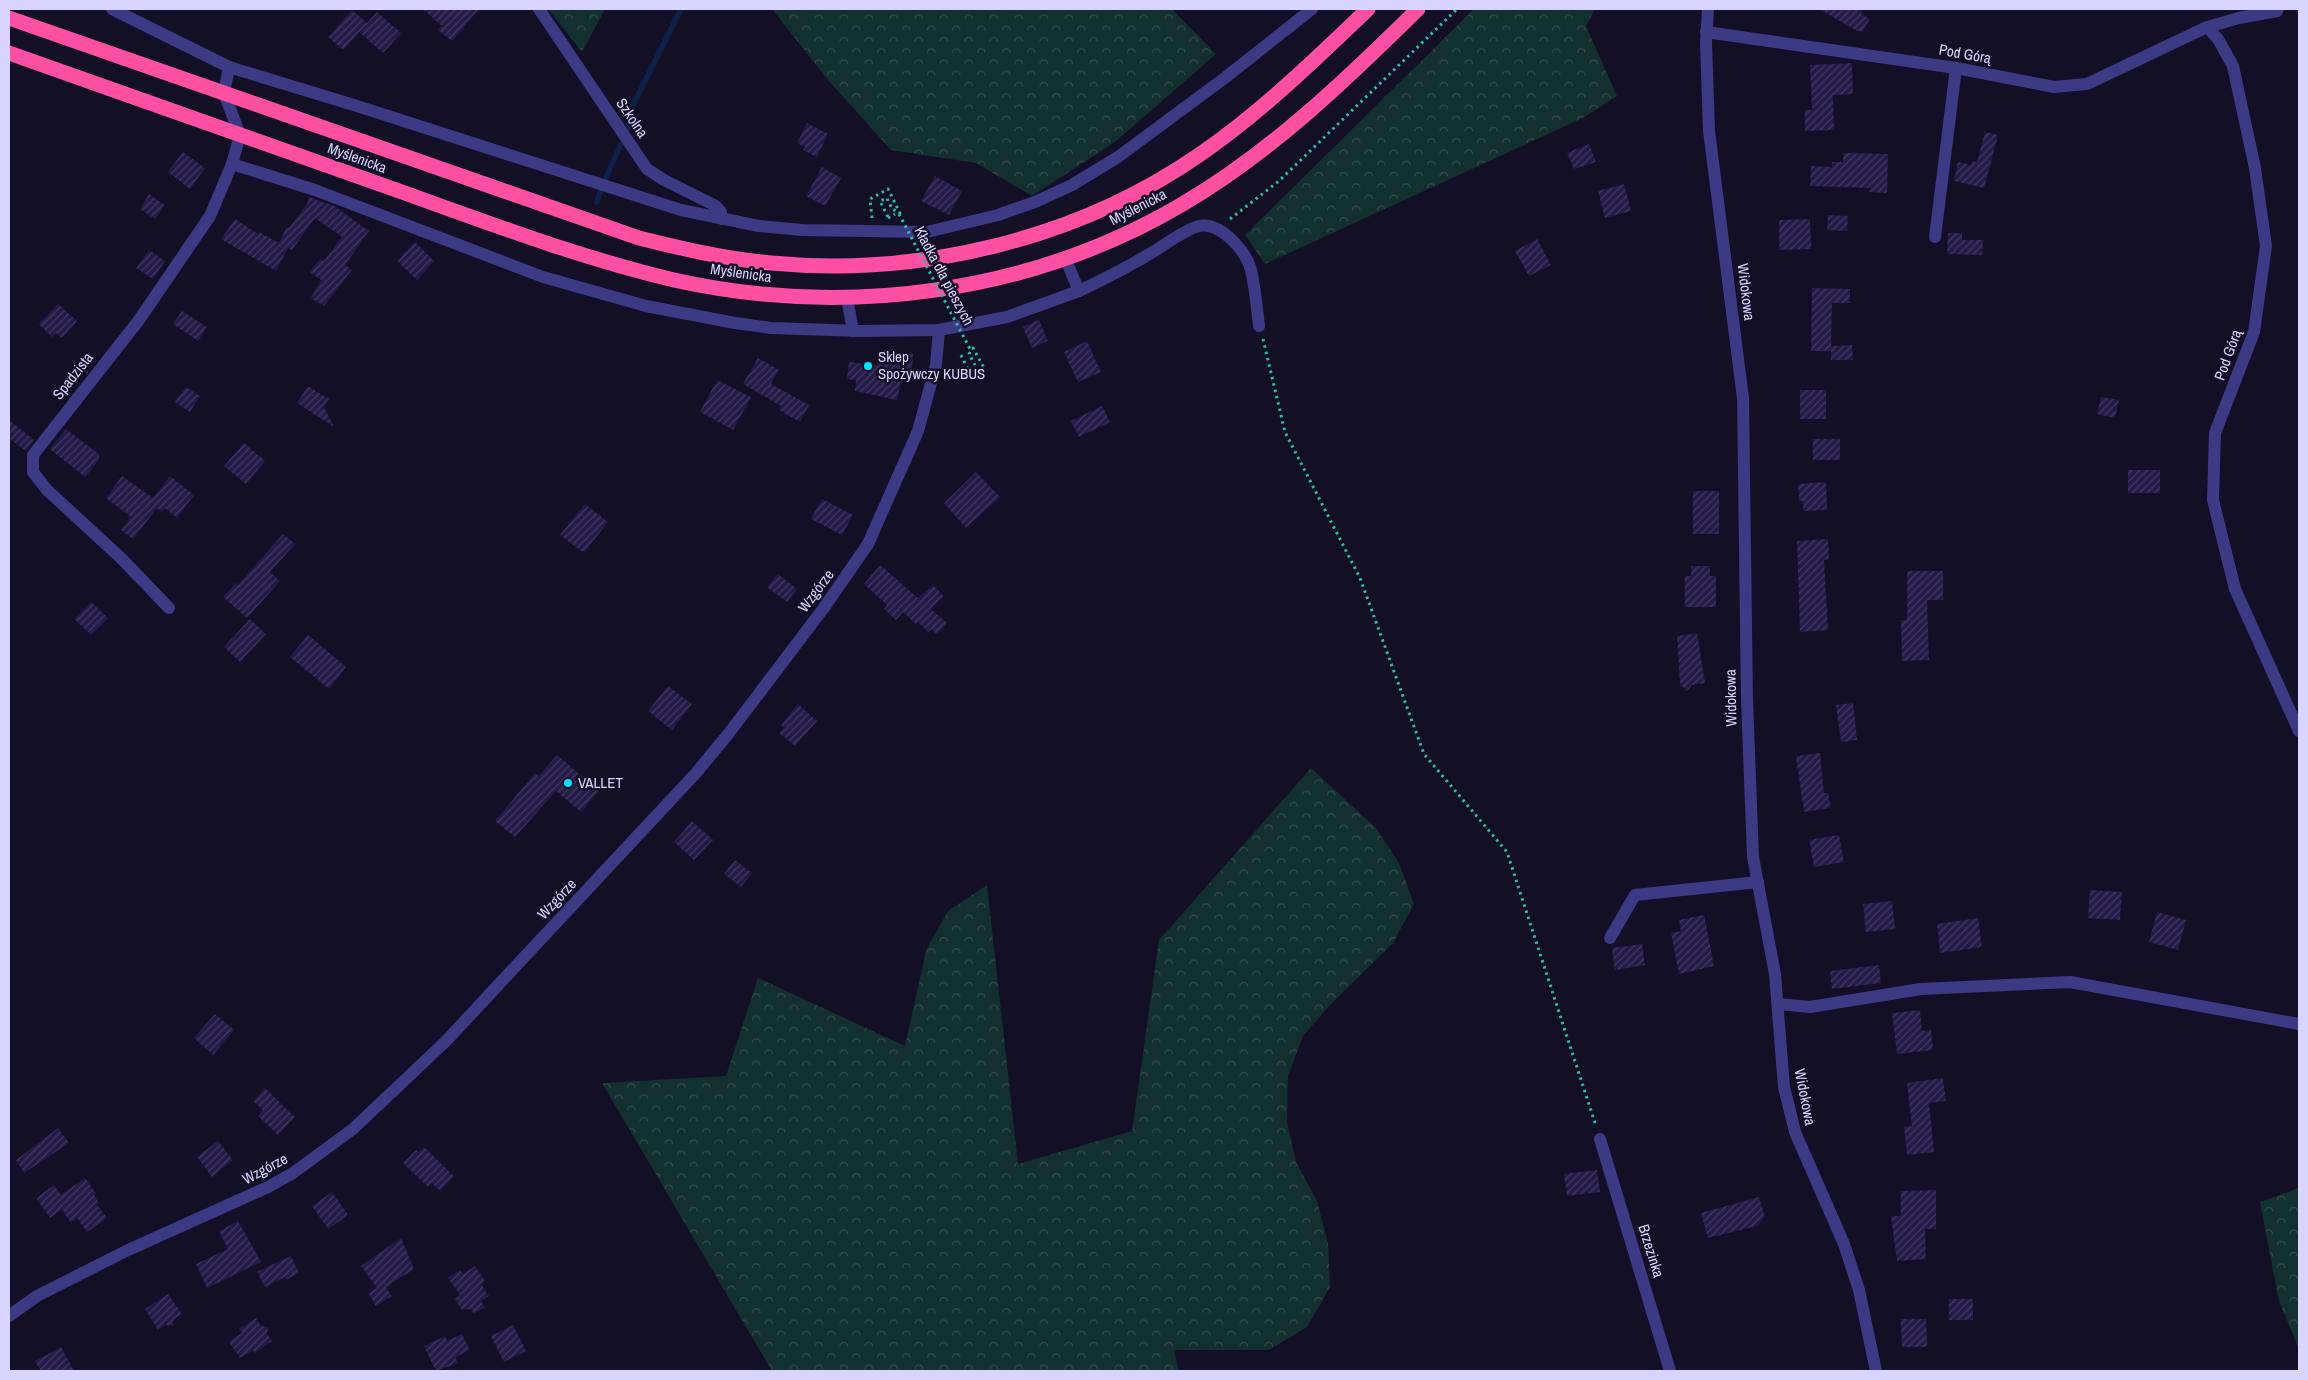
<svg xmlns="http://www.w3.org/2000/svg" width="2308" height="1380" viewBox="0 0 2308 1380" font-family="'Archivo Narrow',sans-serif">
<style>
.forest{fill:url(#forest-crowns)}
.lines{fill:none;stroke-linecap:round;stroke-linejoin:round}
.stream{stroke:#0c2248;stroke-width:5.5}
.building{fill:url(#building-hatch)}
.path{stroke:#2fb8b0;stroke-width:3;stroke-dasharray:2.5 4;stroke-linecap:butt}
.minor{stroke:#3d3a85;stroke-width:12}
.highway{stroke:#ff4fa3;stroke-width:15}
.path-bridge{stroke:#2fb8b0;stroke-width:3;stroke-dasharray:2.5 4;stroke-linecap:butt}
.poi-dot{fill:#00e5ff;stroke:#130f26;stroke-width:2}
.labels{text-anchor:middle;stroke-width:5;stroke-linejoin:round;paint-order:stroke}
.street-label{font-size:15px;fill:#d9d4ff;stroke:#130f26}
.poi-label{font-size:15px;fill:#d9d4ff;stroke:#130f26;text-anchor:start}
</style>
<defs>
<pattern id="forest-crowns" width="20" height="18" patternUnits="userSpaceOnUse" patternTransform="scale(1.25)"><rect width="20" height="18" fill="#12302f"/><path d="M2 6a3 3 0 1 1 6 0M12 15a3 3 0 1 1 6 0" fill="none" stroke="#344d4e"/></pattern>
<pattern id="building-hatch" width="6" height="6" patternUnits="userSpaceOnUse" patternTransform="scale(1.25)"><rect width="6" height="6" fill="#241b47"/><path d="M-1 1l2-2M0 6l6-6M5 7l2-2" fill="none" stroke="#433b63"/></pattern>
</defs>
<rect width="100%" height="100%" fill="#130f26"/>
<g class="forest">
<path d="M 548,9 L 605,9 L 582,52 Z"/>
<path d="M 772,9 L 1172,9 L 1216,54 L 1115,142 L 1032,196 L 976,163 L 891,150 L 828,80 Z"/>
<path d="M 1474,9 L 1595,9 L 1586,26 L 1617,96 L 1583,118 L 1265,264 L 1245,235 Z"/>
<path d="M 1311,768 L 1376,828 L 1399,863 L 1414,904 L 1393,943 L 1331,1004 L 1303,1036 L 1288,1076 L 1287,1121 L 1296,1162 L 1317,1201 L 1328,1244 L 1330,1287 L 1307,1327 L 1269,1350 L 1174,1350 L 1179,1371 L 772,1371 L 602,1083 L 726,1076 L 758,978 L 905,1046 L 926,950 L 948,911 L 987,885 L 1018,1164 L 1132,1131 L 1159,940 Z"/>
<path d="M 2299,1188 L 2299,1349 L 2279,1301 L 2260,1202 Z"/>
</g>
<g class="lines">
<g class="stream">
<path d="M 627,130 L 630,111 L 681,9"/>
<path d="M 605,180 L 621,144"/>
<path d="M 597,202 L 600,192"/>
</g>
</g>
<g class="building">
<path d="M 423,9 L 479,9 L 452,41 L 438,30 L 442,26 Z"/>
<path d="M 1819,9 L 1863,9 L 1861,14 L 1870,19 L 1863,31 L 1857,31 Z"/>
<path d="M 352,10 L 367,23 L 377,12 L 401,33 L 383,53 L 359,32 L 366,25 L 343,50 L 328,37 Z"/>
<path d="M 1852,63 L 1853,94 L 1833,95 L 1834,130 L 1805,131 L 1805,110 L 1812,110 L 1810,65 Z"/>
<path d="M 807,123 L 828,134 L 817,157 L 803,150 L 805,147 L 797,143 Z"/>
<path d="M 1985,132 L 1998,135 L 1984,188 L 1954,181 L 1958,162 L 1971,165 L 1972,161 L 1977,162 Z"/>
<path d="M 1589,144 L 1596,162 L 1574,169 L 1567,153 Z"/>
<path d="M 183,152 L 205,168 L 190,189 L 168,172 Z"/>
<path d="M 1843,153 L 1888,154 L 1887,193 L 1869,192 L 1870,188 L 1810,186 L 1811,166 L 1832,167 L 1832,162 L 1843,162 Z"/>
<path d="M 822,167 L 841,178 L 825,206 L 806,196 Z"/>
<path d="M 935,176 L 962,191 L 949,215 L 921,201 Z"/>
<path d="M 1624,184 L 1631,211 L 1605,218 L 1598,191 Z"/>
<path d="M 149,194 L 165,205 L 155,219 L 140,209 Z"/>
<path d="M 309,197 L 334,206 L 369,231 L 345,265 L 352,270 L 324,306 L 311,298 L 321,280 L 310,272 L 320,259 L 324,261 L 342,237 L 315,218 L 292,250 L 279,243 L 286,228 L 289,228 L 307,204 Z"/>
<path d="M 1828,215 L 1848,216 L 1847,231 L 1827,230 Z"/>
<path d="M 235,219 L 258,234 L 259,232 L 288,248 L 276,271 L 221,239 Z"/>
<path d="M 1810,219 L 1811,249 L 1779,250 L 1779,220 Z"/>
<path d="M 1948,233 L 1962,233 L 1962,240 L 1983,240 L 1982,255 L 1947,254 Z"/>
<path d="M 1537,239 L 1551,265 L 1529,276 L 1515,251 Z"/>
<path d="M 415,242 L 434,261 L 417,280 L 397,261 Z"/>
<path d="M 149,250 L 165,261 L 153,279 L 136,268 Z"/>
<path d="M 1812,288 L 1850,289 L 1850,303 L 1832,303 L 1831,346 L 1852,345 L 1853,360 L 1831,360 L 1831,348 L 1831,351 L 1811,351 Z"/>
<path d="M 58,304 L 77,321 L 62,338 L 56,333 L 52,337 L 39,324 Z"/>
<path d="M 182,311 L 207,327 L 198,341 L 173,324 Z"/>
<path d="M 1039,320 L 1048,341 L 1032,348 L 1023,327 Z"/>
<path d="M 1087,341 L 1101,372 L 1078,382 L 1064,352 Z"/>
<path d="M 885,354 L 913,354 L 912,369 L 904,369 L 897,400 L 855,391 L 856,380 L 847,379 L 849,362 L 878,366 Z"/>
<path d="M 758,358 L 779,370 L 771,384 L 809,405 L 800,422 L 779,410 L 781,406 L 743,384 Z"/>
<path d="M 717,380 L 751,397 L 733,430 L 700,412 Z"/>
<path d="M 308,386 L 329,399 L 324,407 L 334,427 L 297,403 Z"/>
<path d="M 186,387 L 200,396 L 190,412 L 175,402 Z"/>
<rect x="1800" y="390" width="26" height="29"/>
<path d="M 2101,397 L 2119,400 L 2115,418 L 2097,414 Z"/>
<path d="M 1102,406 L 1110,422 L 1079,437 L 1071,421 Z"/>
<path d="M 9,420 L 34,440 L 26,451 L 9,438 Z"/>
<path d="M 66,429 L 99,454 L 99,460 L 85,477 L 50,449 Z"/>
<rect x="1813" y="439" width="27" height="21"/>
<path d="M 244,443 L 265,461 L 246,484 L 224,466 Z"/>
<rect x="2128" y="470" width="32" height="23"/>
<path d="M 976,472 L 1000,497 L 966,528 L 944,503 Z"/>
<path d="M 122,476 L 153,498 L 170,476 L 194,495 L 177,518 L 165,508 L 162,512 L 157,508 L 133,539 L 121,530 L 131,517 L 106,498 Z"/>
<path d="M 1826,482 L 1827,510 L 1803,511 L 1803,501 L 1799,501 L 1798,484 Z"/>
<rect x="1693" y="491" width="26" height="43"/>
<path d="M 822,499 L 853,515 L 842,535 L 811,519 Z"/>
<path d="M 585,504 L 608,522 L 584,553 L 560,535 Z"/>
<path d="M 283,534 L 295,544 L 270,572 L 280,581 L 247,618 L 223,597 L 236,583 L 238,585 Z"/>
<path d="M 1828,539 L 1829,559 L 1824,560 L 1828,630 L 1800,632 L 1797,541 Z"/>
<path d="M 880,565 L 918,598 L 933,585 L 944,596 L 931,609 L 947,623 L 937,634 L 931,629 L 928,632 L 918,622 L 916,624 L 903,612 L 896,620 L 884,609 L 887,605 L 864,584 Z"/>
<path d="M 1691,566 L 1710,566 L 1710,576 L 1716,576 L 1716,607 L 1685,607 L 1685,576 L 1691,576 Z"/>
<path d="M 1907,571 L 1943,571 L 1943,600 L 1927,600 L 1929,660 L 1902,661 L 1901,620 L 1907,620 Z"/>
<path d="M 778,574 L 797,589 L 787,602 L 767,587 Z"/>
<path d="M 91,602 L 108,618 L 91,635 L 74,619 Z"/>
<path d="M 250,619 L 266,634 L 240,662 L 224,647 Z"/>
<path d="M 1697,633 L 1705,683 L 1692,685 L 1687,691 L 1680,684 L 1677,636 Z"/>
<path d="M 308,635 L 346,667 L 329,689 L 290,657 Z"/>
<path d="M 668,686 L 692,704 L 672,730 L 648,711 Z"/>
<path d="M 1853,703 L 1857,740 L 1841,742 L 1836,705 Z"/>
<path d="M 798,704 L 817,721 L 795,746 L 779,733 L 784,728 L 781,725 Z"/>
<path d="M 1820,753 L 1824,793 L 1828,793 L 1831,808 L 1804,812 L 1796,756 Z"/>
<path d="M 557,755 L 599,791 L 581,812 L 556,791 L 515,837 L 495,821 L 535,773 L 539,776 Z"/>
<path d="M 692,821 L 713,840 L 694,860 L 674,842 Z"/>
<path d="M 1839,835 L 1844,862 L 1814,867 L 1809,840 Z"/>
<path d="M 735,860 L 752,873 L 741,887 L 724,874 Z"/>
<path d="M 2090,890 L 2122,892 L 2120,920 L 2088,918 Z"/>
<path d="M 1892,901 L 1895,929 L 1866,932 L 1863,904 Z"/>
<path d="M 2157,912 L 2186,920 L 2178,950 L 2149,942 Z"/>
<path d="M 1704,915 L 1714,966 L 1679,974 L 1671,933 L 1681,931 L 1679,920 Z"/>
<path d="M 1978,918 L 1982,947 L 1940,953 L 1937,924 Z"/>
<path d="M 1642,944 L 1645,965 L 1615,970 L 1612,948 Z"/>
<path d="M 1879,965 L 1881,983 L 1832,989 L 1830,971 Z"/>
<path d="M 1920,1010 L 1922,1031 L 1931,1030 L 1933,1050 L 1897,1054 L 1892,1013 Z"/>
<path d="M 215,1014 L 234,1030 L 213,1055 L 194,1038 Z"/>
<path d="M 1943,1078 L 1946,1101 L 1929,1103 L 1934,1152 L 1907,1155 L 1904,1127 L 1912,1126 L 1907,1083 Z"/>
<path d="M 265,1088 L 295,1117 L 278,1135 L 258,1116 L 263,1110 L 253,1101 Z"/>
<path d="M 58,1128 L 69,1143 L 24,1173 L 16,1160 Z"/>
<path d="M 218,1141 L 233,1160 L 212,1177 L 197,1157 Z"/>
<path d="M 424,1147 L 454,1176 L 440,1191 L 432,1183 L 428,1187 L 403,1163 L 416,1150 L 419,1152 Z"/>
<path d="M 1597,1170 L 1600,1192 L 1567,1196 L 1564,1174 Z"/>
<path d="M 85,1178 L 96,1193 L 94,1195 L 99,1203 L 97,1205 L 107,1218 L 87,1232 L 77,1218 L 71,1223 L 62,1209 L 50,1218 L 36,1198 L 54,1185 L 61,1195 Z"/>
<path d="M 1936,1190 L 1936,1229 L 1925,1229 L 1926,1259 L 1897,1261 L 1891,1216 L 1901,1216 L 1901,1191 Z"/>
<path d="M 332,1192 L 348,1215 L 328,1229 L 312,1206 Z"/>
<path d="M 1759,1197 L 1765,1217 L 1757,1226 L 1708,1238 L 1701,1213 Z"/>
<path d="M 238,1221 L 261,1262 L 207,1288 L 196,1264 L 228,1249 L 219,1231 Z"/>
<path d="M 401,1238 L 414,1269 L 386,1287 L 392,1296 L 376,1306 L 368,1293 L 377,1288 L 361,1266 Z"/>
<path d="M 291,1256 L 299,1273 L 286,1280 L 285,1277 L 265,1287 L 257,1272 Z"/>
<path d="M 475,1266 L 485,1281 L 481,1284 L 489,1296 L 481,1301 L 485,1307 L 474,1314 L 470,1309 L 462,1310 L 455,1299 L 460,1295 L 448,1278 L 460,1270 L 463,1274 Z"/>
<path d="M 168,1294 L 182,1314 L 174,1319 L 173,1326 L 165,1325 L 158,1330 L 145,1309 Z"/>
<rect x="1949" y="1299" width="24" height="21"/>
<path d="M 256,1318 L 261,1326 L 268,1327 L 267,1334 L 272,1341 L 255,1353 L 253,1350 L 240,1358 L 229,1342 L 242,1333 L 239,1329 Z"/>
<path d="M 1901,1319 L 1926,1319 L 1927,1347 L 1902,1347 Z"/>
<path d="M 513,1325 L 526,1351 L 504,1362 L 491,1336 Z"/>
<path d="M 462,1334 L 470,1350 L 455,1357 L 458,1363 L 436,1371 L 424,1346 L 445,1336 L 447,1341 Z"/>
<path d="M 61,1347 L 74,1371 L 41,1371 L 35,1361 Z"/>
</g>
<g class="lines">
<g class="path">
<path d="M 872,218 L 870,199 L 888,189 L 900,213 L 892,209 L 887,198 L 880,201 L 888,217"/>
<path d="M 1230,219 L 1279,181 L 1457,9"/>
<path d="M 1263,339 L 1285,432 L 1360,578 L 1424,754 L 1507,852 L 1596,1126"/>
<path d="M 961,355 L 968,369"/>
<path d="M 949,376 L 968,377 L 984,368 L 973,348 L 969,354 L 975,365"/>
</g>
<g class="minor">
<path d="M 112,9 L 229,67 L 357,106 L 681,210 L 759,226 L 802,230 L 927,232 L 998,215 L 1035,202 L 1072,185 L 1118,157 L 1226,77 L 1312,9"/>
<path d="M 539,9 L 647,169 L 664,180 L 716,206 L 721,212 L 722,219"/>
<path d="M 1708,9 L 1706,43 L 1709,131 L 1743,398 L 1747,700 L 1753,857 L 1775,974 L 1784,1087 L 1795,1132 L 1844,1244 L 1859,1290 L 1876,1371"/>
<path d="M 2207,27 L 2218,39 L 2233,66 L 2255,168 L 2266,246 L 2254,332 L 2215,433 L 2213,500 L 2235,589 L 2299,731"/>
<path d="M 1706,32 L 1956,68 L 2054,87 L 2087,84 L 2207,27 L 2239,18 L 2277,11 L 2278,9"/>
<path d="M 232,164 L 315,190 L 543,277 L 646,306 L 735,323 L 771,328 L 861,331 L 939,330 L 1007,317 L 1079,291 L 1065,258"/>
<path d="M 1935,237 L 1956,68"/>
<path d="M 1079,291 C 1102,280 1124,269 1146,256 C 1161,248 1183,230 1199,226 C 1220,221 1246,251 1251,270 C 1255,288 1257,308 1259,326"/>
<path d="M 847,298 L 853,331"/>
<path d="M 169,608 L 121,558 L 47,490 L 33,472 L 33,455 L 139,320 L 210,216 L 232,164 L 240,135 L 224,93 L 229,67"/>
<path d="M 1610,938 L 1635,895 L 1758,882"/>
<path d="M 1778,1004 L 1810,1007 L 1921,989 L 2070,982 L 2299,1024"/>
<path d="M 1600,1139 L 1670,1371"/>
<path d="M 9,1316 L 37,1296 L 126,1251 L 268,1187 L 293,1173 L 353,1129 L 446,1041 L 696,773 L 729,733 L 823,609 L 868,544 L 918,431 L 936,365 L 939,330"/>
</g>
<g class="highway">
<path d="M 9,18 L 639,238 C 683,249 726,259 771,263 C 919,277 1076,240 1199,155 C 1260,113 1315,60 1368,9"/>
<path d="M 9,53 C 140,99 270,146 402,192 C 491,224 581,258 674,280 C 845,318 1029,294 1181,205 C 1270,153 1345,81 1418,9"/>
</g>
<g class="path-bridge">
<path d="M 899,214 L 970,349"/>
<path d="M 888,218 L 895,214"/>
</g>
</g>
<g class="poi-dot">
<circle cx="868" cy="366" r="5"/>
<circle cx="568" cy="783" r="5"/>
</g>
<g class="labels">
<g class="street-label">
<text transform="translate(1965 54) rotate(10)" y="5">Pod Górą</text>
<text transform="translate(632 118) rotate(56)" y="5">Szkolna</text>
<text transform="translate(357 158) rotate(20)" y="5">Myślenicka</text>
<text transform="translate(1138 207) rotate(-27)" y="5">Myślenicka</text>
<text transform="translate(741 273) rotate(8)" y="5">Myślenicka</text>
<text transform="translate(944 276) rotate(62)" y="5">Kładka dla pieszych</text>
<text transform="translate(1746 292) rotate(83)" y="5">Widokowa</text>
<text transform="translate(2228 355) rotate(-70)" y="5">Pod Górą</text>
<text transform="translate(73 376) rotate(-52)" y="5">Spadzista</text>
<text transform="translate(816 591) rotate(-53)" y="5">Wzgórze</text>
<text transform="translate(1731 698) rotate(-91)" y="5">Widokowa</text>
<text transform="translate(557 899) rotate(-47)" y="5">Wzgórze</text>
<text transform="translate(1805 1097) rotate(79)" y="5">Widokowa</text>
<text transform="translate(265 1169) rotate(-28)" y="5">Wzgórze</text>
<text transform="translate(1651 1251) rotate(73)" y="5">Brzezinka</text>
</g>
<g class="poi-label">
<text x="878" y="362">Sklep<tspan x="878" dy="17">Spożywczy KUBUS</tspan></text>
<text x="578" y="788">VALLET</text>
</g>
</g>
<rect width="2308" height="1380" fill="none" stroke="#d9d4ff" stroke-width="20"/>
</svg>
